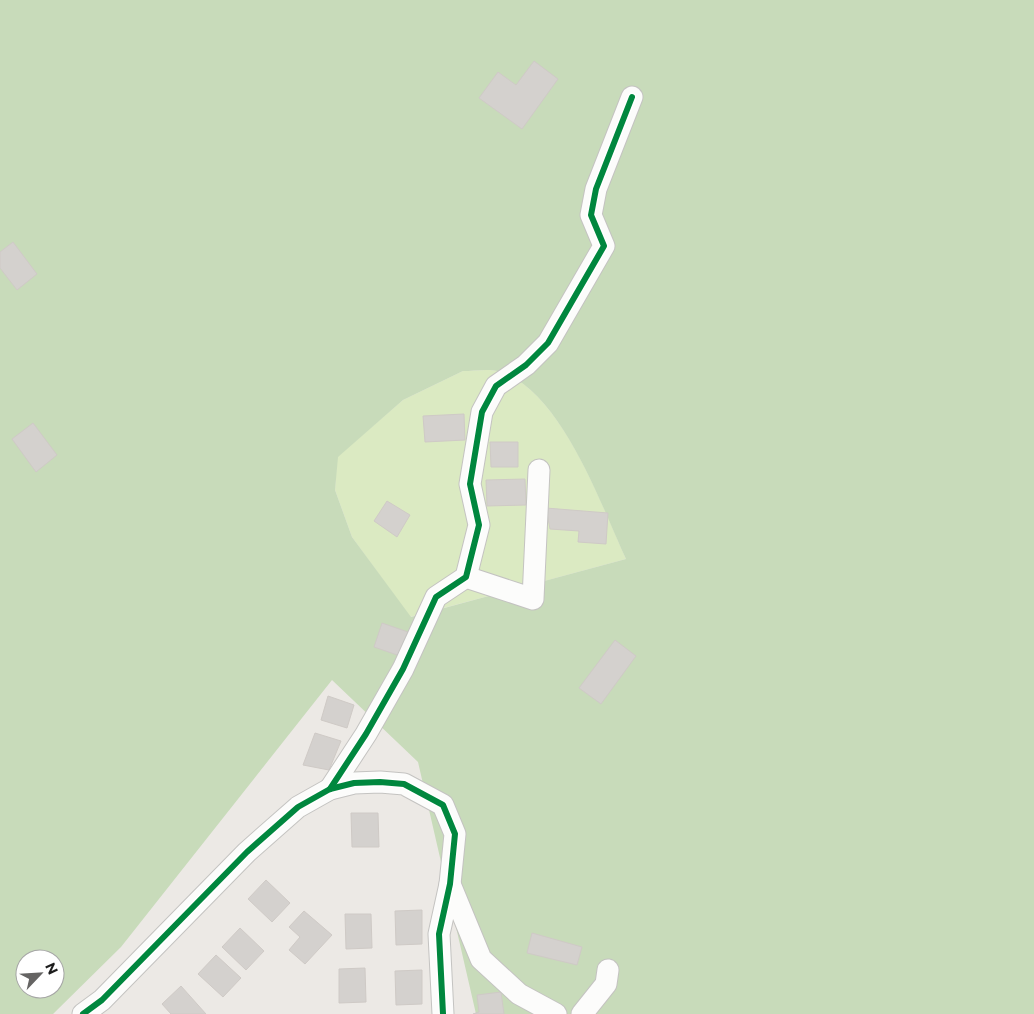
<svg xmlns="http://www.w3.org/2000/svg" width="1034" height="1014" viewBox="0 0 1034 1014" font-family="Montserrat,sans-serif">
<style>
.grass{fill:#dbeac2}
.forest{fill:#c8dbba;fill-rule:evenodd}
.building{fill:#d4d1ce;stroke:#cfcac6}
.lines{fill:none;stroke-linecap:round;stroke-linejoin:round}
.street-casing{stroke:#c4c3c1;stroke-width:23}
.street{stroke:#fcfcfb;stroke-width:21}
.cycleway-casing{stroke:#fff;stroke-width:9}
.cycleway{stroke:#00873e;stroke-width:6}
</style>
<rect width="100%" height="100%" fill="#ece9e5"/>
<path class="grass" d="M 463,371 C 474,371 491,368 501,372 C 562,393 601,504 626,559 L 410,617 L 352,537 L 335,490 L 337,457 L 403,400 Z"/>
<path class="forest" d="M 0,0 L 1034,0 L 1034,1014 L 476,1014 L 418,762 L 332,680 L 121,947 L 53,1014 L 0,1014 ZM 463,371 C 474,371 491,368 501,372 C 562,393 600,503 626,559 L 411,617 L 352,537 L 335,490 L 338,457 L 403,400 ZM 25,959 L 55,959 L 55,989 L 25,989 Z"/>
<g class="building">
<path d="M 534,61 L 558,79 L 522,129 L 479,98 L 498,72 L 516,85 Z"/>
<path d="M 13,242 L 37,274 L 17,290 L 0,268 L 0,252 Z"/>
<path d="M 464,414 L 465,440 L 425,442 L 423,416 Z"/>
<path d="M 33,423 L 57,455 L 36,472 L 12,439 Z"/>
<path d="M 490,442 L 518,442 L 518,467 L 491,467 Z"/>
<path d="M 525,479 L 526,505 L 487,506 L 486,480 Z"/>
<path d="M 387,501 L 410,515 L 397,537 L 374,521 Z"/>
<path d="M 546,508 L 608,513 L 606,544 L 578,542 L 579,531 L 550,529 Z"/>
<path d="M 382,623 L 408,632 L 400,656 L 374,647 Z"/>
<path d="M 615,640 L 636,656 L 601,704 L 579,688 Z"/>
<path d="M 328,696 L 354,705 L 347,728 L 321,720 Z"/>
<path d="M 315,733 L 341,741 L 329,770 L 303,765 Z"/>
<path d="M 351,813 L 378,813 L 379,847 L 352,847 Z"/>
<path d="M 266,880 L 290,903 L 272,922 L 248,899 Z"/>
<path d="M 422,910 L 422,944 L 396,945 L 395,911 Z"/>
<path d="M 304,911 L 332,935 L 305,964 L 289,950 L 300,937 L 289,927 Z"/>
<path d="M 345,914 L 371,914 L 372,948 L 346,949 Z"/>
<path d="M 240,928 L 264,951 L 246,970 L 222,947 Z"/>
<path d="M 532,933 L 582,947 L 577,965 L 527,953 Z"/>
<path d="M 216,955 L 241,978 L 223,997 L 198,974 Z"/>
<path d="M 365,968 L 366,1002 L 339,1003 L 339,969 Z"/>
<path d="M 422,970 L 422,1004 L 396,1005 L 395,971 Z"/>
<path d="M 181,986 L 206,1014 L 171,1014 L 162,1004 Z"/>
<path d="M 501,992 L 504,1014 L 473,1014 L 479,1012 L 477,995 Z"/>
</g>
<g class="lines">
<defs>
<g id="street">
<path d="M 466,577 L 533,599 L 539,470"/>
<path d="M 330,789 L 366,734 L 403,669 L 436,597 L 466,577 L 479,525 L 470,484 L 482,412 L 496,386 L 526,365 L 548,343 L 604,246 L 591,215 L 596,189 L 632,97"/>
<path d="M 450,884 L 481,959 L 519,994 L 556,1014"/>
<path d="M 83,1014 L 102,1000 L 247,852 L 298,807 L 330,789 L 354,783 L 380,782 L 404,784 L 443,805 L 455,834 L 450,884 L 439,934 L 443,1014"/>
<path d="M 582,1014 L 606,984 L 608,970"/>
</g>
</defs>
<use href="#street" class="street-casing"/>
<use href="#street" class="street"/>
<defs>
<g id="cycleway">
<path d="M 330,789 L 366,734 L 403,669 L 436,597 L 466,577 L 479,525 L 470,484 L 482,412 L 496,386 L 526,365 L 548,343 L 604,246 L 591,215 L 596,189 L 632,97"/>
<path d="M 83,1014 L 102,1000 L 247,852 L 298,807 L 330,789 L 354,783 L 380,782 L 404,784 L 443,805 L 455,834 L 450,884 L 439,934 L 443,1014"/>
</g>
</defs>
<use href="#cycleway" class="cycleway-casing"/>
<use href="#cycleway" class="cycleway"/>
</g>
<g transform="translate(40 974) rotate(65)"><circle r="24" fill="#ffffff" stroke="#a5a5a5"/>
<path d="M0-4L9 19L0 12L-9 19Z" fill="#656463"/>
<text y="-8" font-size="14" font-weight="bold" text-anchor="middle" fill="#1d1d1d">N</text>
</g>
</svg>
